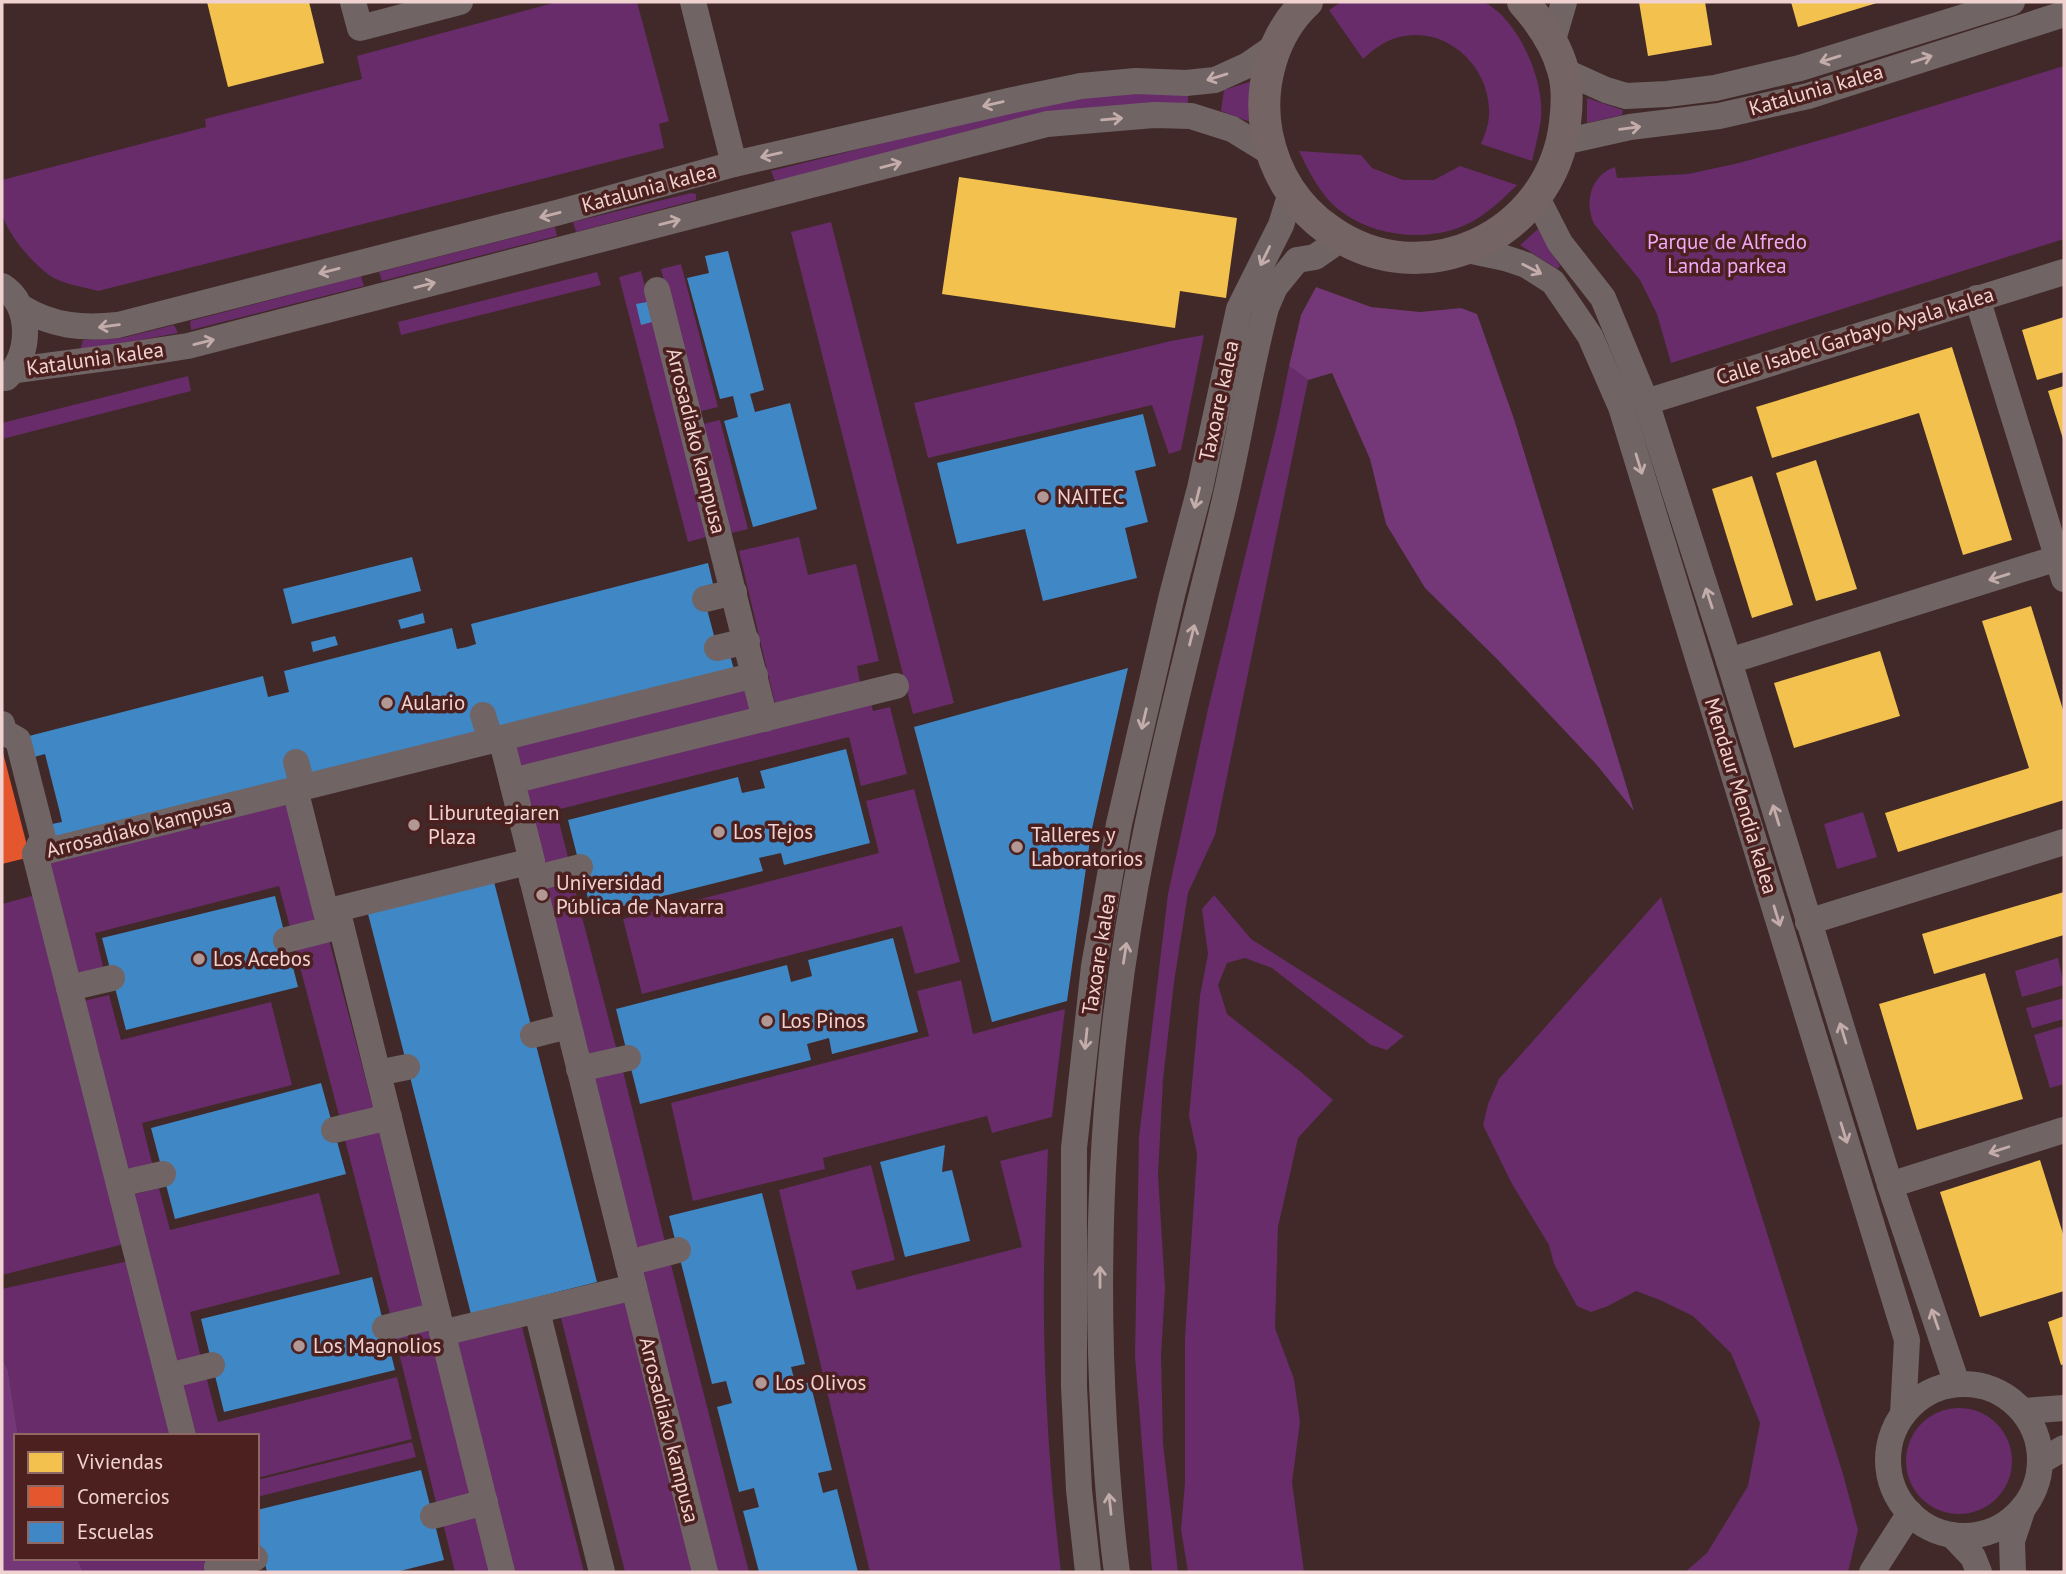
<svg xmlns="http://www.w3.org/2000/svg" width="2066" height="1574" viewBox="0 0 2066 1574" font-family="'PT Sans',sans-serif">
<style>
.green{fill:#672c69}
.forest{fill:#743777}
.homes{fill:#f2c14e}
.shops{fill:#e4572e}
.schools{fill:#3f88c5}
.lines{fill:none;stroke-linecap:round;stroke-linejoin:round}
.minor{stroke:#706464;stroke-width:26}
.major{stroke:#756464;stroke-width:32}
.oneway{stroke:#c3acaa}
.poi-dot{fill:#b29895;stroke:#4b201e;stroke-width:2.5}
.labels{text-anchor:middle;stroke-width:7;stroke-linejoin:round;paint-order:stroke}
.street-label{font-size:21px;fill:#f0d3d0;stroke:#4b201e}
.park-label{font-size:21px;fill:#f1a9f8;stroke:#4b201e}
.poi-label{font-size:21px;fill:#f0d3d0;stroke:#4b201e;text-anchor:start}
</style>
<rect width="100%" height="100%" fill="#402928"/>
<g class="green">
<path d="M 557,2 L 637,2 L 669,121 L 659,124 L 664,148 L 98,291 C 84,287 68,285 56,279 C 37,270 6,233 2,213 C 0,203 2,190 2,180 L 206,127 L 205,119 L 362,79 L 357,56 Z"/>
<path d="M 1341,2 L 1484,2 C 1519,20 1545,81 1541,119 C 1539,133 1535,148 1532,161 L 1481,144 C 1486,132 1490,121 1489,108 C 1487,65 1448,29 1405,36 C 1388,38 1375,48 1363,59 L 1329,10 Z"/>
<path d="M 2064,66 L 2064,239 L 1671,363 L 1657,314 L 1640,280 L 1594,224 C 1584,202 1591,175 1615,167 L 1617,178 L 1688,174 L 1739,163 L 1845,133 Z"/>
<path d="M 1252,81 L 1250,122 L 1221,111 L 1224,90 Z"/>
<path d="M 1188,93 L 1188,104 L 775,181 L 771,171 L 1048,102 L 1113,94 Z"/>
<path d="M 1587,98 L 1623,110 L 1622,115 L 1587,123 Z"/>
<path d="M 1299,151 L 1361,155 L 1372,168 L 1403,180 L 1434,180 L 1460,166 L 1517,185 C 1504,198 1491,210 1475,220 C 1437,243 1378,239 1342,212 C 1322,198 1309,172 1299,151 Z"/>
<path d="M 691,193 L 696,194 L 696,200 L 576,232 L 573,222 Z"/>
<path d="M 831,222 L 954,703 L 913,714 L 791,232 Z"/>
<path d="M 555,227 L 557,236 L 382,281 L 379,272 Z"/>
<path d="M 1538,229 L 1560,266 L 1557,269 L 1520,245 Z"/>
<path d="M 681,264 L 718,407 L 697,412 L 661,269 Z"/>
<path d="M 641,271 L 710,536 L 688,542 L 619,277 Z"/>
<path d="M 597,272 L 601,285 L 401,335 L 398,322 Z"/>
<path d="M 361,276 L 364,286 L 191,330 L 190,321 Z"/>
<path d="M 174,325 L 178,333 L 80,351 L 83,340 L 122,338 Z"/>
<path d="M 1204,335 L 1181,450 L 1169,454 L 1152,405 L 928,458 L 914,403 L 1171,341 Z"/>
<path d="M 1289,366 L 1308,380 L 1215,835 L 1188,893 L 1174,982 L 1163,1080 L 1158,1175 L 1165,1288 L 1161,1355 L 1163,1444 L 1178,1572 L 1152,1572 L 1135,1356 L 1139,1137 L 1168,894 L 1208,709 L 1278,421 Z"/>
<path d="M 188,376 L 191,391 L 2,439 L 2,423 Z"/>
<path d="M 720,420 L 748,529 L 731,533 L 703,424 Z"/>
<path d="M 799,537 L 808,575 L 856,564 L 879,661 L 857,666 L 861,688 L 776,708 L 739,551 Z"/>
<path d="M 749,684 L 757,715 L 518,775 L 510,744 Z"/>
<path d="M 870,698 L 873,711 L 890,707 L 907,774 L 861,786 L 849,737 L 556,810 L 570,865 L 539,872 L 526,784 Z"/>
<path d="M 914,789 L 960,962 L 915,974 L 902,926 L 642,994 L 623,919 L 879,853 L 866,801 Z"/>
<path d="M 292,794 L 325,922 L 291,931 L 279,886 L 95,933 L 105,975 L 75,983 L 43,857 Z"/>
<path d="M 1863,812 L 1877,857 L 1837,869 L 1824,824 Z"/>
<path d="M 571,875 L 617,1051 L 588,1059 L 541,883 Z"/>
<path d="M 39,894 L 128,1243 L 2,1275 L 2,904 Z"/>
<path d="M 1214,895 L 1251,939 L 1404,1036 L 1387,1050 L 1371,1045 L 1272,968 L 1245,958 L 1227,963 L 1218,985 L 1227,1014 L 1301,1072 L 1333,1100 L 1298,1138 L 1278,1227 L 1275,1328 L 1294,1379 L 1300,1422 L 1292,1482 L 1304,1572 L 1188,1572 L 1181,1529 L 1185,1483 L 1185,1337 L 1197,1154 L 1189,1116 L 1200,996 L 1208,954 L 1202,909 Z"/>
<path d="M 1661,897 L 1843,1474 L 1858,1530 L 1848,1572 L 1685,1572 L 1707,1553 L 1748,1486 L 1760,1423 L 1731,1353 L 1693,1316 L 1660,1300 L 1636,1291 L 1608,1306 L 1591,1312 L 1577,1306 L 1554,1264 L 1549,1245 L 1512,1184 L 1483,1125 L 1488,1104 L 1499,1079 Z"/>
<path d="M 328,936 L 375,1115 L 341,1123 L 294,944 Z"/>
<path d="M 2058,958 L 2064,985 L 2022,997 L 2015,971 Z"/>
<path d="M 961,980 L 973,1034 L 1065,1009 L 1052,1117 L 992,1133 L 987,1116 L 823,1158 L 825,1169 L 693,1201 L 671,1103 L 929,1036 L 917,991 Z"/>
<path d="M 109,995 L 121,1040 L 271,1002 L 292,1085 L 142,1123 L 154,1171 L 125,1178 L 80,1002 Z"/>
<path d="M 2064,998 L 2064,1019 L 2032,1028 L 2026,1008 Z"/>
<path d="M 2064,1026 L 2064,1084 L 2050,1088 L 2034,1035 Z"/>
<path d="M 622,1067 L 666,1246 L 635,1253 L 591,1074 Z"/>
<path d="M 379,1127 L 426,1310 L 391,1318 L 344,1136 Z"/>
<path d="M 1048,1149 C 1046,1206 1043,1263 1044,1320 C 1045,1404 1051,1489 1061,1572 L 870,1572 L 779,1190 L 871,1165 L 895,1260 L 851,1271 L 857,1290 L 1022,1247 L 1000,1161 Z"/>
<path d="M 159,1188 L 170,1230 L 319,1193 L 340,1274 L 190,1312 L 202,1362 L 172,1369 L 128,1196 Z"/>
<path d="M 669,1257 L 749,1572 L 717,1572 L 638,1265 Z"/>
<path d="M 133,1260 L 177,1436 L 18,1436 L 8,1370 L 2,1359 L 2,1289 Z"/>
<path d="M 625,1298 L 693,1572 L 625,1572 L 560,1314 Z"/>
<path d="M 521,1323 L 584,1572 L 515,1572 L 457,1339 Z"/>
<path d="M 430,1325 L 472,1497 L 437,1506 L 394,1333 Z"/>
<path d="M 206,1376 L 218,1422 L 397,1377 L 412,1439 L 257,1478 L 257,1436 L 191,1436 L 178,1383 Z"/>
<circle cx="1959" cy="1461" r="53"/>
<path d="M 412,1442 L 416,1457 L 257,1497 L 257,1480 Z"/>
<path d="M 476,1511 L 492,1572 L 455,1572 L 442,1519 Z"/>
<path d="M 77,1558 L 207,1558 L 211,1572 L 83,1572 Z"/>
</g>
<g class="forest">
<path d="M 1316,287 L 1371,307 L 1420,312 L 1461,308 L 1477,314 L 1514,419 L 1634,811 L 1596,764 L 1498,660 L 1425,588 L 1386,524 L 1370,459 L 1332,373 L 1308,380 L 1289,366 L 1301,315 Z"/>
<path d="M 2,1359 L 8,1370 L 18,1436 L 16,1436 L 16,1558 L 77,1558 L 83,1572 L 2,1572 Z"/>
</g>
<g class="homes">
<path d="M 207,2 L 309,2 L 324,63 L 228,87 Z"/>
<path d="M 1639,2 L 1705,2 L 1712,45 L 1648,56 Z"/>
<path d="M 1791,2 L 1880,2 L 1798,27 Z"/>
<path d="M 959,177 L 1237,218 L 1226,298 L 1180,291 L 1175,328 L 942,294 Z"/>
<path d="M 2064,317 L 2064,372 L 2037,380 L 2022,330 Z"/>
<path d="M 1952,347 L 2012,540 L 1963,555 L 1919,413 L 1772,458 L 1756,407 Z"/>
<path d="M 2064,386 L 2064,442 L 2048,391 Z"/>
<path d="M 1816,460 L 1857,589 L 1816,601 L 1776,473 Z"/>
<path d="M 1752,476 L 1793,605 L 1752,618 L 1712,489 Z"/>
<path d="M 2031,606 L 2064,713 L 2064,800 L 1898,852 L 1885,813 L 2029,768 L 1982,621 Z"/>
<path d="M 1880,651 L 1900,716 L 1794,748 L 1774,683 Z"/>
<path d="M 2064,892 L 2064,935 L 1934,974 L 1922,934 Z"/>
<path d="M 1985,973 L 2023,1099 L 1917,1130 L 1879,1004 Z"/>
<path d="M 2040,1160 L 2064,1237 L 2064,1291 L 1980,1317 L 1940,1192 Z"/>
<path d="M 2064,1316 L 2064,1364 L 2061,1365 L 2048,1322 Z"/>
</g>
<path class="shops" d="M 2,749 L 30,857 L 2,864 Z"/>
<g class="schools">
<path d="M 728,251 L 764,390 L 750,394 L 755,412 L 790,403 L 817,509 L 753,527 L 724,421 L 738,417 L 733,396 L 720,399 L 687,278 L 709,273 L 705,256 Z"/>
<path d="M 647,302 L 652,322 L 641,325 L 636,304 Z"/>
<path d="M 1143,414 L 1156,466 L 1135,471 L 1148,522 L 1125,528 L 1137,578 L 1043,601 L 1025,529 L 957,544 L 937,463 Z"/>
<path d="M 412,557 L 421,591 L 292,624 L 283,589 Z"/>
<path d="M 708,563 L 713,584 L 701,587 L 719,654 L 729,652 L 735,673 L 57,846 L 52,824 L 62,822 L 59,809 L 45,754 L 34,757 L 29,736 L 263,676 L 268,697 L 289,692 L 284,671 L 452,628 L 457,649 L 467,647 L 476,644 L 471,624 Z"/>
<path d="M 423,613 L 425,623 L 401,629 L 398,620 Z"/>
<path d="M 335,636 L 338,645 L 313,652 L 311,642 Z"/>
<path d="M 1128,668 L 1091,833 L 1067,1001 L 992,1022 L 914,727 Z"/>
<path d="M 846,749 L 870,843 L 784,865 L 781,853 L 759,858 L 763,871 L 592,914 L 568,820 L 738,777 L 742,793 L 765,788 L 760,771 Z"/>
<path d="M 492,874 L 597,1282 L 471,1314 L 366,906 Z"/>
<path d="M 275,896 L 298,987 L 126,1030 L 102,938 Z"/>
<path d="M 893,938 L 918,1032 L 832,1054 L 829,1038 L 807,1044 L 811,1060 L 640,1104 L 616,1009 L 787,965 L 791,982 L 812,976 L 808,960 Z"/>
<path d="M 321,1083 L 346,1174 L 175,1219 L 151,1128 Z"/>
<path d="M 945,1145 L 942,1172 L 952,1170 L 970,1241 L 905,1257 L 880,1162 Z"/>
<path d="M 762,1193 L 805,1364 L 791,1367 L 796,1386 L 810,1382 L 832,1470 L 818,1473 L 823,1493 L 837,1489 L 858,1572 L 759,1572 L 743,1511 L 759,1507 L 754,1488 L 739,1492 L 717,1407 L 732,1403 L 726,1381 L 712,1384 L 669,1216 Z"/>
<path d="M 372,1277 L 395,1370 L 224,1412 L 201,1319 Z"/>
<path d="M 421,1470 L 444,1560 L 396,1572 L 267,1572 L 257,1533 L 257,1510 Z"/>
</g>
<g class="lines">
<g class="minor">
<path d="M 353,2 L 360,28 L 460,2"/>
<path d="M 693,2 L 734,164"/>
<path d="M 1552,43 L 1564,2"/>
<path d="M 1564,71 L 1606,90 L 1626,96 L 1667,94 L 1715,88 L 1800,68 L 2012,2"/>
<path d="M 1563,142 L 1630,127 L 1719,116 L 1808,96 L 2064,14"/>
<path d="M 1537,198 L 1560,243 L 1603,298 L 1646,402 L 1729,661 L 1890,1185 L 1957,1384"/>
<path d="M 1467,250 L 1505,258 L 1526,265 L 1553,282 L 1590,336 L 1621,407 L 1907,1340 L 1903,1414"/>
<path d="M 2,286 C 32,304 32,356 6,378"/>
<path d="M 657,290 L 765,719"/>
<path d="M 1977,298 L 2064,579"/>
<path d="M 21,307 C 52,326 82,329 118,325 L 560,212 L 734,164 L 1013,100 L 1081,86 L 1136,81 L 1186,83 L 1215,80 L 1248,65 L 1277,45"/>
<path d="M 16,370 L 129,355 L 188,346 L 1047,124 L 1154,115 L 1191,116 L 1232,129 L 1271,153"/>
<path d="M 1646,402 L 2064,272"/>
<path d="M 705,599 L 734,592"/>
<path d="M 717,648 L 747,641"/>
<path d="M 1729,661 L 2064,556"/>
<path d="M 483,715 L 491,741"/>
<path d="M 2,724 L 4,732 L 18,740 L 43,838 L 35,854"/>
<path d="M 501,738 L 532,861 L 528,862 L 705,1572"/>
<path d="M 296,762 L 303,787"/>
<path d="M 512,781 L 896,686"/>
<path d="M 295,789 L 326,912 L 337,909 L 502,1572"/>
<path d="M 35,854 L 755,675"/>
<path d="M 35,854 L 183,1436"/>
<path d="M 532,879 L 580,867"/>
<path d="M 337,909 L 528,862"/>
<path d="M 1808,922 L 2064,842"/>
<path d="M 286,940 L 341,926"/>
<path d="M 69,988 L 112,978"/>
<path d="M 533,1035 L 568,1026"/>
<path d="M 579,1069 L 628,1058"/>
<path d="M 378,1073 L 407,1067"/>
<path d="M 334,1130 L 389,1117"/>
<path d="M 119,1184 L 163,1174"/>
<path d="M 1890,1185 L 2064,1130"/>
<path d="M 628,1263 L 678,1250"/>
<path d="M 537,1311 L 602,1572"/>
<path d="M 385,1328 L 438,1315"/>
<path d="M 442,1333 L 634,1287"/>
<path d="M 168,1376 L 212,1365"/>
<circle cx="1964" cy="1460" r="76"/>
<path d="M 2023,1411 L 2064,1408"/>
<path d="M 2041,1461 L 2064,1448"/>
<path d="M 433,1516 L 485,1502"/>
<path d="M 1952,1535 L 1973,1557 L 1979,1572"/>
<path d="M 217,1567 L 255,1558"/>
<path d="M 1088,1572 L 1079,1490 L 1074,1386 L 1074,1148 L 1094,966 L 1119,824 L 1172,595 L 1200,488 L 1239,309 L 1281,225 L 1291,193"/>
<path d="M 1117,1572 C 1110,1523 1107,1474 1104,1425 C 1093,1229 1105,1033 1144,842 C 1166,732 1195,624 1221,516 C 1238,447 1248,376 1266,308 L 1275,287 L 1297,260 L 1315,257 L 1341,239"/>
<path d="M 1872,1572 L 1910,1513"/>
<path d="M 2013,1572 L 2012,1541 L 2023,1508"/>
</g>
<path class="major" d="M 1307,2 C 1272,34 1258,88 1267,134 C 1275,173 1296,207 1329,230 C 1422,297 1552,236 1565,123 C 1567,107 1568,86 1563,70 C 1556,44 1540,21 1523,2"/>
</g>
<defs><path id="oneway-shaft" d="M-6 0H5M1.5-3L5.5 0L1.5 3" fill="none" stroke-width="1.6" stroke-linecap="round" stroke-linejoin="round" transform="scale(1.75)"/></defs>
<g class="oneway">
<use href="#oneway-shaft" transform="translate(1830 59) rotate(163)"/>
<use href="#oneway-shaft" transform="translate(1922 59) rotate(-18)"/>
<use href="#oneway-shaft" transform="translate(1217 77) rotate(163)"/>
<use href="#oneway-shaft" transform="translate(993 104) rotate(167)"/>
<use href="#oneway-shaft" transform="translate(1112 119) rotate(-5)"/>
<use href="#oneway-shaft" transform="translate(1630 128) rotate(-7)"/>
<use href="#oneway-shaft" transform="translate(771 155) rotate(167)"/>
<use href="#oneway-shaft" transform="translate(891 165) rotate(-15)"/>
<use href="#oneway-shaft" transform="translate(550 215) rotate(166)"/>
<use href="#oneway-shaft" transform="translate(670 222) rotate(-14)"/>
<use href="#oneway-shaft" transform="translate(1265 256) rotate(116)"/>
<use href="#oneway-shaft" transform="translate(1532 269) rotate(27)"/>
<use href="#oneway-shaft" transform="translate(329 271) rotate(166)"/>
<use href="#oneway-shaft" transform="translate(425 285) rotate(-14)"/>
<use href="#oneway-shaft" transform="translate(109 326) rotate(173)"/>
<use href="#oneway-shaft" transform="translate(204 342) rotate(-14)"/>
<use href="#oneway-shaft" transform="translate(1639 464) rotate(73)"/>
<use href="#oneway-shaft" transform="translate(1197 498) rotate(104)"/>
<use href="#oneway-shaft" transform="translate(1999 577) rotate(163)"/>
<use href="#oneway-shaft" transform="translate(1709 598) rotate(-108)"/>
<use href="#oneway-shaft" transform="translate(1192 635) rotate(-76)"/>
<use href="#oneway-shaft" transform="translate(1144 719) rotate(103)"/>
<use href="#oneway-shaft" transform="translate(1776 815) rotate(-107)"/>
<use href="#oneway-shaft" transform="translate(1777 916) rotate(73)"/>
<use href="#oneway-shaft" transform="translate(1125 953) rotate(-81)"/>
<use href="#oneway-shaft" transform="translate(1843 1033) rotate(-107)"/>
<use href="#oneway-shaft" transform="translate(1086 1039) rotate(96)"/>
<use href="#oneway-shaft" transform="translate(1844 1133) rotate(73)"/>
<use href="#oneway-shaft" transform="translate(1999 1150) rotate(162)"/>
<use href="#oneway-shaft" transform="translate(1100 1277) rotate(-90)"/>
<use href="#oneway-shaft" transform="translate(1935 1319) rotate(-109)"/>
<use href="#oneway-shaft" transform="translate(1110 1504) rotate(-96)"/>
</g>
<g class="poi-dot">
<circle cx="1043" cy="497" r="7"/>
<circle cx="387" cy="703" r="7"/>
<circle cx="414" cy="825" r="7"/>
<circle cx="719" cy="832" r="7"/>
<circle cx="1017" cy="847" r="7"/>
<circle cx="542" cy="895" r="7"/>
<circle cx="199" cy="959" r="7"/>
<circle cx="767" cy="1021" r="7"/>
<circle cx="299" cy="1346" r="7"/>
<circle cx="761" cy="1383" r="7"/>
</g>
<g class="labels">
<g class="street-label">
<text transform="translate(1816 90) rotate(-16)" y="7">Katalunia kalea</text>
<text transform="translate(649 188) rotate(-15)" y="7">Katalunia kalea</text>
<text transform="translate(1855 336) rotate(-17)" y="7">Calle Isabel Garbayo Ayala kalea</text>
<text transform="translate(95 359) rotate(-8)" y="7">Katalunia kalea</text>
<text transform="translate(1219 401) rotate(-78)" y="7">Taxoare kalea</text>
<text transform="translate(696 441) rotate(76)" y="7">Arrosadiako kampusa</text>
<text transform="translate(1741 796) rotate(73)" y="7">Mendaur Mendia kalea</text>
<text transform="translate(139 828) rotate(-14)" y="7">Arrosadiako kampusa</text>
<text transform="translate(1099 954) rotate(-81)" y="7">Taxoare kalea</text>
<text transform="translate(669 1430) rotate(76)" y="7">Arrosadiako kampusa</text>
</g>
<g class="park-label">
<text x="1727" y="249">Parque de Alfredo<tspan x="1727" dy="24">Landa parkea</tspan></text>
</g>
<g class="poi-label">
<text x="1057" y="504">NAITEC</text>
<text x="401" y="710">Aulario</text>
<text x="428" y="820">Liburutegiaren<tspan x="428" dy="24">Plaza</tspan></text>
<text x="733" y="839">Los Tejos</text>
<text x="1031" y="842">Talleres y<tspan x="1031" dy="24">Laboratorios</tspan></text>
<text x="556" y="890">Universidad<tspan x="556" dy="24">Pública de Navarra</tspan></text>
<text x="213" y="966">Los Acebos</text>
<text x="781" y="1028">Los Pinos</text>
<text x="313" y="1353">Los Magnolios</text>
<text x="775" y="1390">Los Olivos</text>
</g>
</g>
<rect width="2066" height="1574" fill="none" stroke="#f0d3d0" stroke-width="7"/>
<rect x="14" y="1434" width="245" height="126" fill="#4b201e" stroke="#8d6865" stroke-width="2"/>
<rect x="28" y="1452" width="35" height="21" fill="#f2c14e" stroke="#8d6865" stroke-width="2"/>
<text x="77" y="1469" font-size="21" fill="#f0d3d0">Viviendas</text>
<rect x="28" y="1486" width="35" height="21" fill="#e4572e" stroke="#8d6865" stroke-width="2"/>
<text x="77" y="1504" font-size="21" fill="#f0d3d0">Comercios</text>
<rect x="28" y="1522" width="35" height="21" fill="#3f88c5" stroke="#8d6865" stroke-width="2"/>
<text x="77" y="1539" font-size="21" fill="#f0d3d0">Escuelas</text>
</svg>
